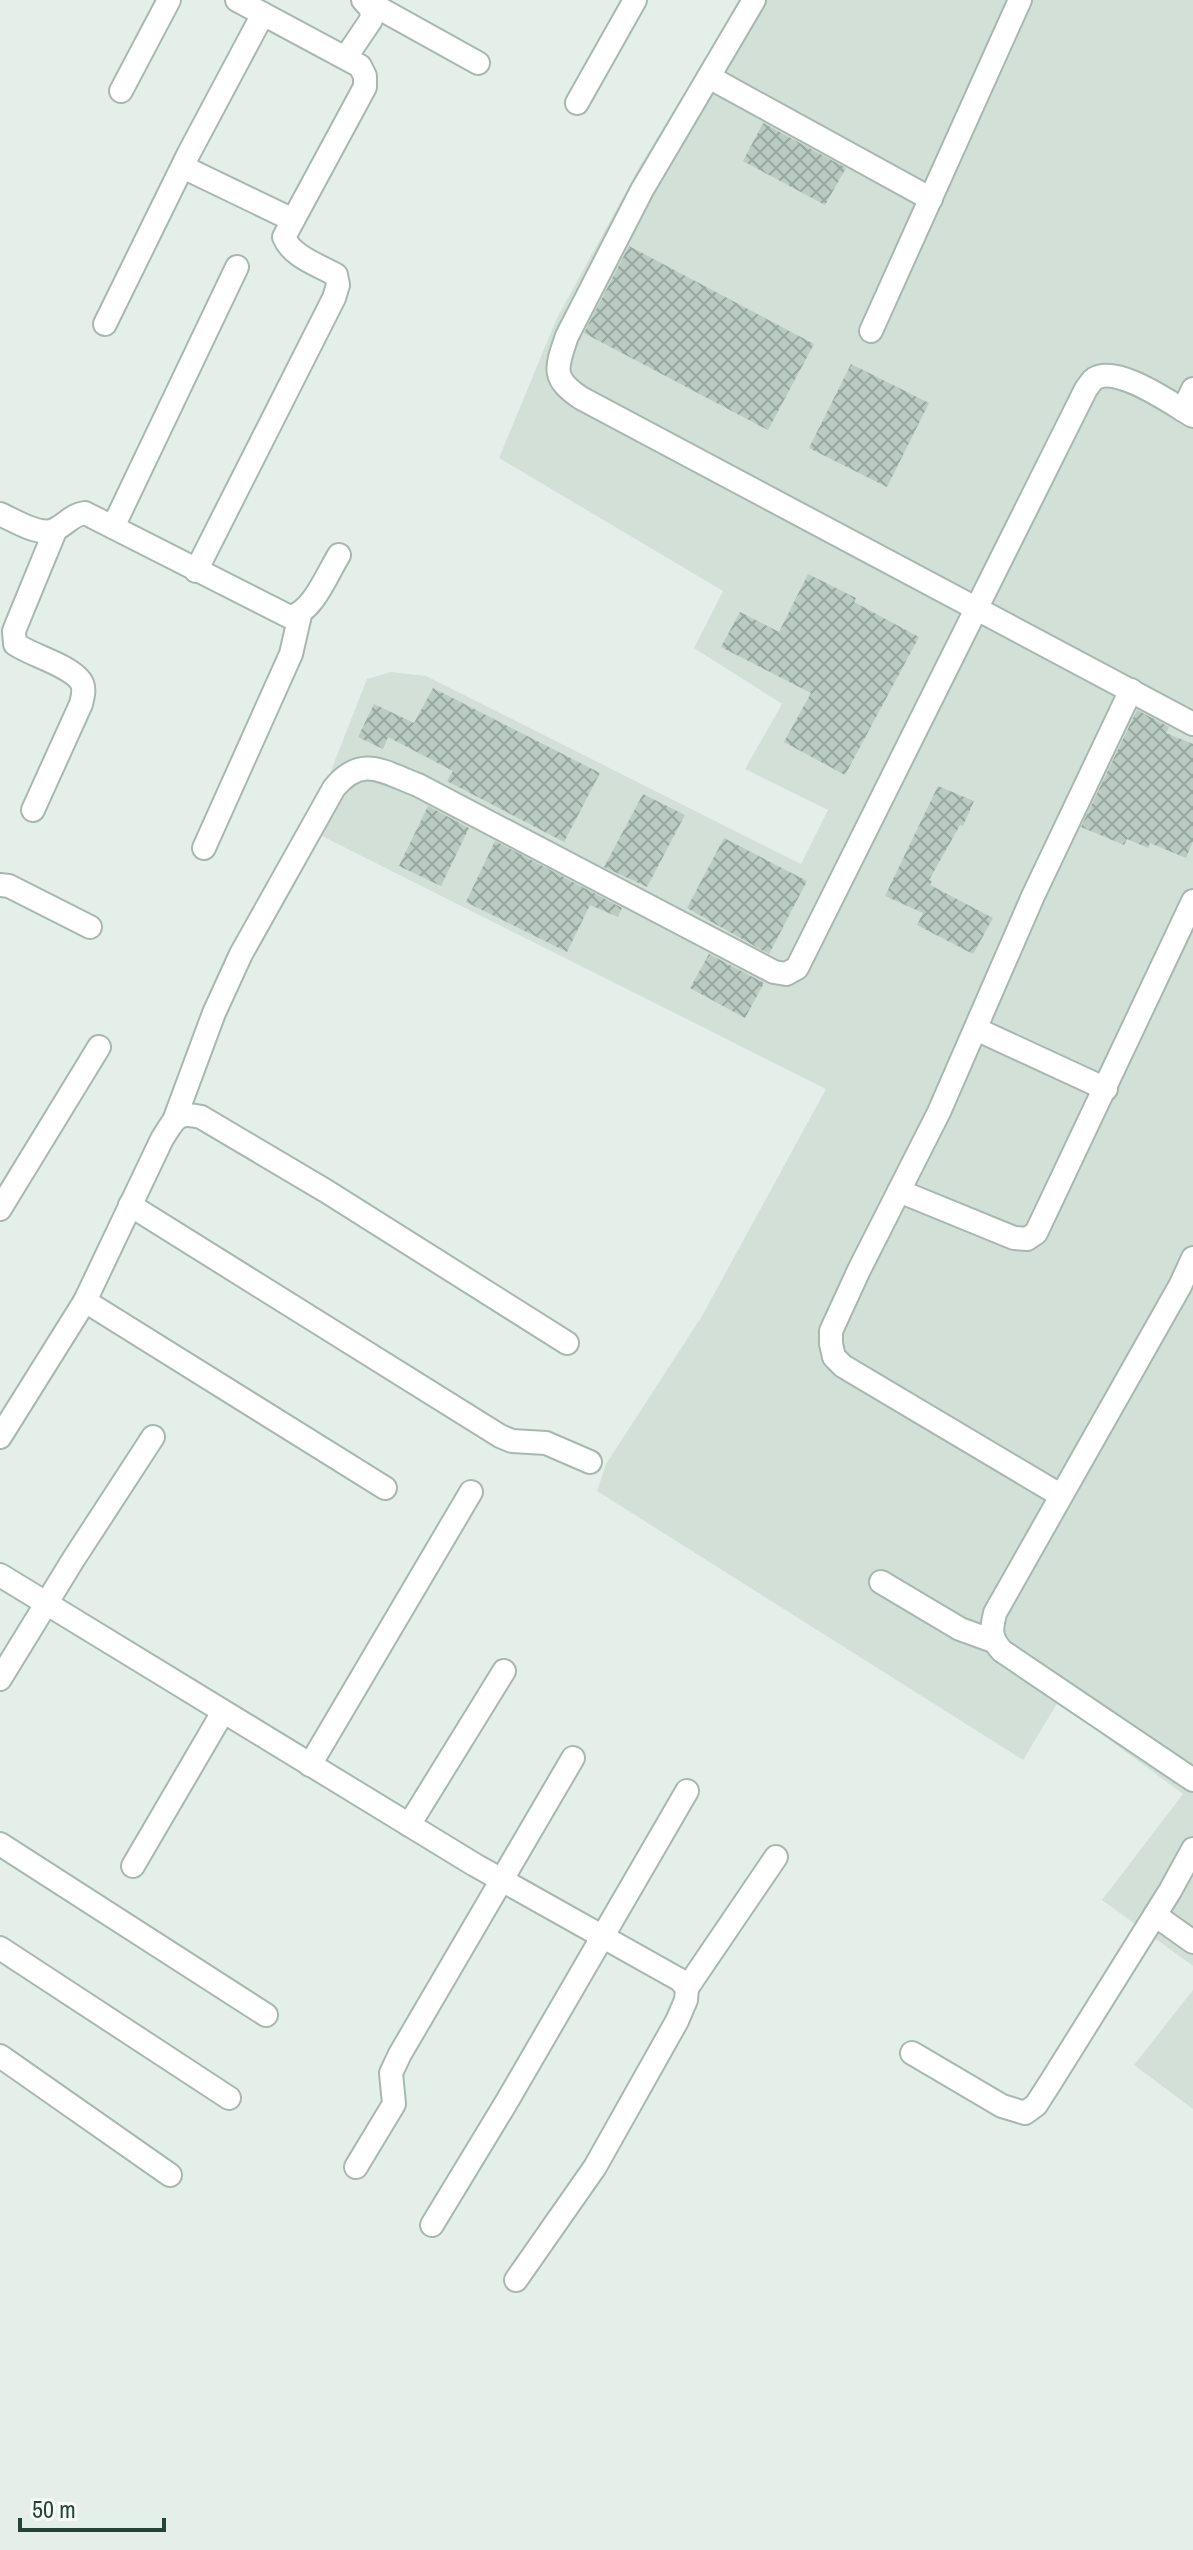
<svg xmlns="http://www.w3.org/2000/svg" width="1193" height="2550" viewBox="0 0 1193 2550" font-family="'Archivo Narrow',sans-serif">
<style>
.built{fill:#d3e0d8}
.building{fill:url(#building-cross-hatch)}
.lines{fill:none;stroke-linecap:round;stroke-linejoin:round}
.minor-casing{stroke:#a7b8b1;stroke-width:26}
.minor{stroke:#fff;stroke-width:22}
</style>
<defs>
<pattern id="building-cross-hatch" width="8" height="8" patternUnits="userSpaceOnUse" patternTransform="scale(2)"><rect width="8" height="8" fill="#bacbc2"/><path d="M0 0l8 8M0 8l8-8" fill="none" stroke="#97a69e"/></pattern>
</defs>
<rect width="100%" height="100%" fill="#e5efea"/>
<g class="built">
<path d="M 741,0 L 1193,0 L 1193,1966 L 1102,1900 L 1183,1794 L 1058,1702 L 1023,1760 L 597,1491 L 606,1464 L 702,1316 L 826,1089 L 308,829 L 367,679 L 391,672 L 426,676 L 801,864 L 828,810 L 745,769 L 782,704 L 694,648 L 723,591 L 499,458 L 557,318 L 640,166 Z"/>
<path d="M 1193,1990 L 1193,2109 L 1134,2065 Z"/>
</g>
<g class="building">
<path d="M 763,123 L 846,168 L 825,205 L 743,161 Z"/>
<path d="M 629,246 L 814,344 L 768,430 L 584,333 Z"/>
<path d="M 851,364 L 929,403 L 887,487 L 809,448 Z"/>
<path d="M 808,574 L 856,598 L 854,602 L 919,637 L 845,775 L 784,742 L 811,693 L 721,647 L 740,612 L 779,632 Z"/>
<path d="M 433,688 L 600,773 L 564,842 L 447,781 L 453,771 L 388,737 L 383,749 L 358,737 L 374,704 L 414,723 Z"/>
<path d="M 1137,710 L 1169,727 L 1166,733 L 1193,744 L 1193,841 L 1186,858 L 1150,843 L 1148,848 L 1127,839 L 1124,845 L 1081,827 Z"/>
<path d="M 938,786 L 974,801 L 963,826 L 960,825 L 929,880 L 932,881 L 930,885 L 993,918 L 973,954 L 917,925 L 923,913 L 885,896 Z"/>
<path d="M 643,794 L 685,815 L 647,887 L 604,867 Z"/>
<path d="M 428,806 L 469,828 L 441,886 L 399,866 Z"/>
<path d="M 724,838 L 807,881 L 769,954 L 687,908 Z"/>
<path d="M 495,841 L 622,908 L 618,917 L 590,905 L 567,952 L 466,902 Z"/>
<path d="M 709,954 L 764,983 L 745,1018 L 690,988 Z"/>
</g>
<g class="lines">
<defs>
<g id="minor">
<path d="M 754,0 L 642,190 L 567,336 C 556,368 551,378 581,398 L 1193,724"/>
<path d="M 368,2 L 478,63"/>
<path d="M 346,57 L 371,20 L 372,10 L 363,0"/>
<path d="M 709,77 L 931,199"/>
<path d="M 121,91 L 169,0"/>
<path d="M 577,103 L 635,0"/>
<path d="M 183,167 L 293,220"/>
<path d="M 105,324 L 189,153 L 263,14"/>
<path d="M 871,331 L 1020,0"/>
<path d="M 1183,410 L 1193,389"/>
<path d="M 0,514 C 14,520 41,538 56,529 C 68,523 71,515 85,513 L 290,617 C 313,612 327,574 339,555"/>
<path d="M 113,527 L 237,267"/>
<path d="M 196,571 L 334,298 L 338,285 L 336,275 C 319,265 292,257 284,237 L 365,87 L 365,76 L 360,66 L 237,0"/>
<path d="M 33,810 L 81,704 C 83,696 86,686 79,679 C 66,664 33,656 15,644 L 14,631 L 18,621 L 55,531"/>
<path d="M 204,848 L 291,654 L 300,615"/>
<path d="M 0,885 L 9,886 L 90,927"/>
<path d="M 976,1029 L 1106,1089"/>
<path d="M 175,1118 L 214,1013 L 241,954 L 334,788 C 362,754 383,772 418,785 L 774,972 L 786,974 L 797,968 L 1086,389 C 1087,388 1093,379 1094,379 C 1117,364 1172,404 1193,416"/>
<path d="M 899,1191 L 1014,1238 L 1027,1239 L 1036,1233 L 1193,901"/>
<path d="M 130,1205 L 500,1436 L 512,1441 L 546,1443 L 590,1462"/>
<path d="M 0,1209 L 99,1047"/>
<path d="M 1193,1258 L 1180,1286 L 995,1613 C 991,1630 990,1638 1002,1651 L 1193,1780"/>
<path d="M 85,1301 L 385,1488"/>
<path d="M 0,1437 L 85,1301 L 162,1139 C 175,1119 176,1111 201,1117 L 326,1191 L 567,1343"/>
<path d="M 1060,1495 L 843,1366 L 834,1357 L 831,1344 L 831,1331 L 859,1270 L 939,1112 L 1033,896 L 1131,690"/>
<path d="M 0,1575 L 475,1865 L 680,1980 L 687,1988 L 686,2000 L 677,2021 L 595,2167 L 516,2280"/>
<path d="M 881,1582 L 960,1629 L 993,1641"/>
<path d="M 0,1679 L 73,1560 L 153,1437"/>
<path d="M 310,1765 L 471,1492"/>
<path d="M 409,1825 L 504,1671"/>
<path d="M 0,1844 L 266,2015"/>
<path d="M 133,1866 L 223,1712"/>
<path d="M 1155,1915 L 1193,1942"/>
<path d="M 0,1948 L 229,2098"/>
<path d="M 687,1988 L 776,1857"/>
<path d="M 912,2053 L 1002,2106 L 1025,2113 L 1036,2105 L 1052,2080 L 1170,1891 L 1193,1849"/>
<path d="M 0,2056 L 170,2175"/>
<path d="M 356,2167 L 394,2104 L 391,2073 L 400,2054 L 573,1758"/>
<path d="M 432,2225 L 506,2103 L 687,1791"/>
</g>
</defs>
<use href="#minor" class="minor-casing"/>
<use href="#minor" class="minor"/>
</g>
<path d="M20 2518v12h144v-12" fill="none" stroke="#224437" stroke-width="4"/>
<text x="32" y="2518" font-size="24" fill="#224437" stroke="#f6fbf8" stroke-width="6" paint-order="stroke">50 m</text>
</svg>
